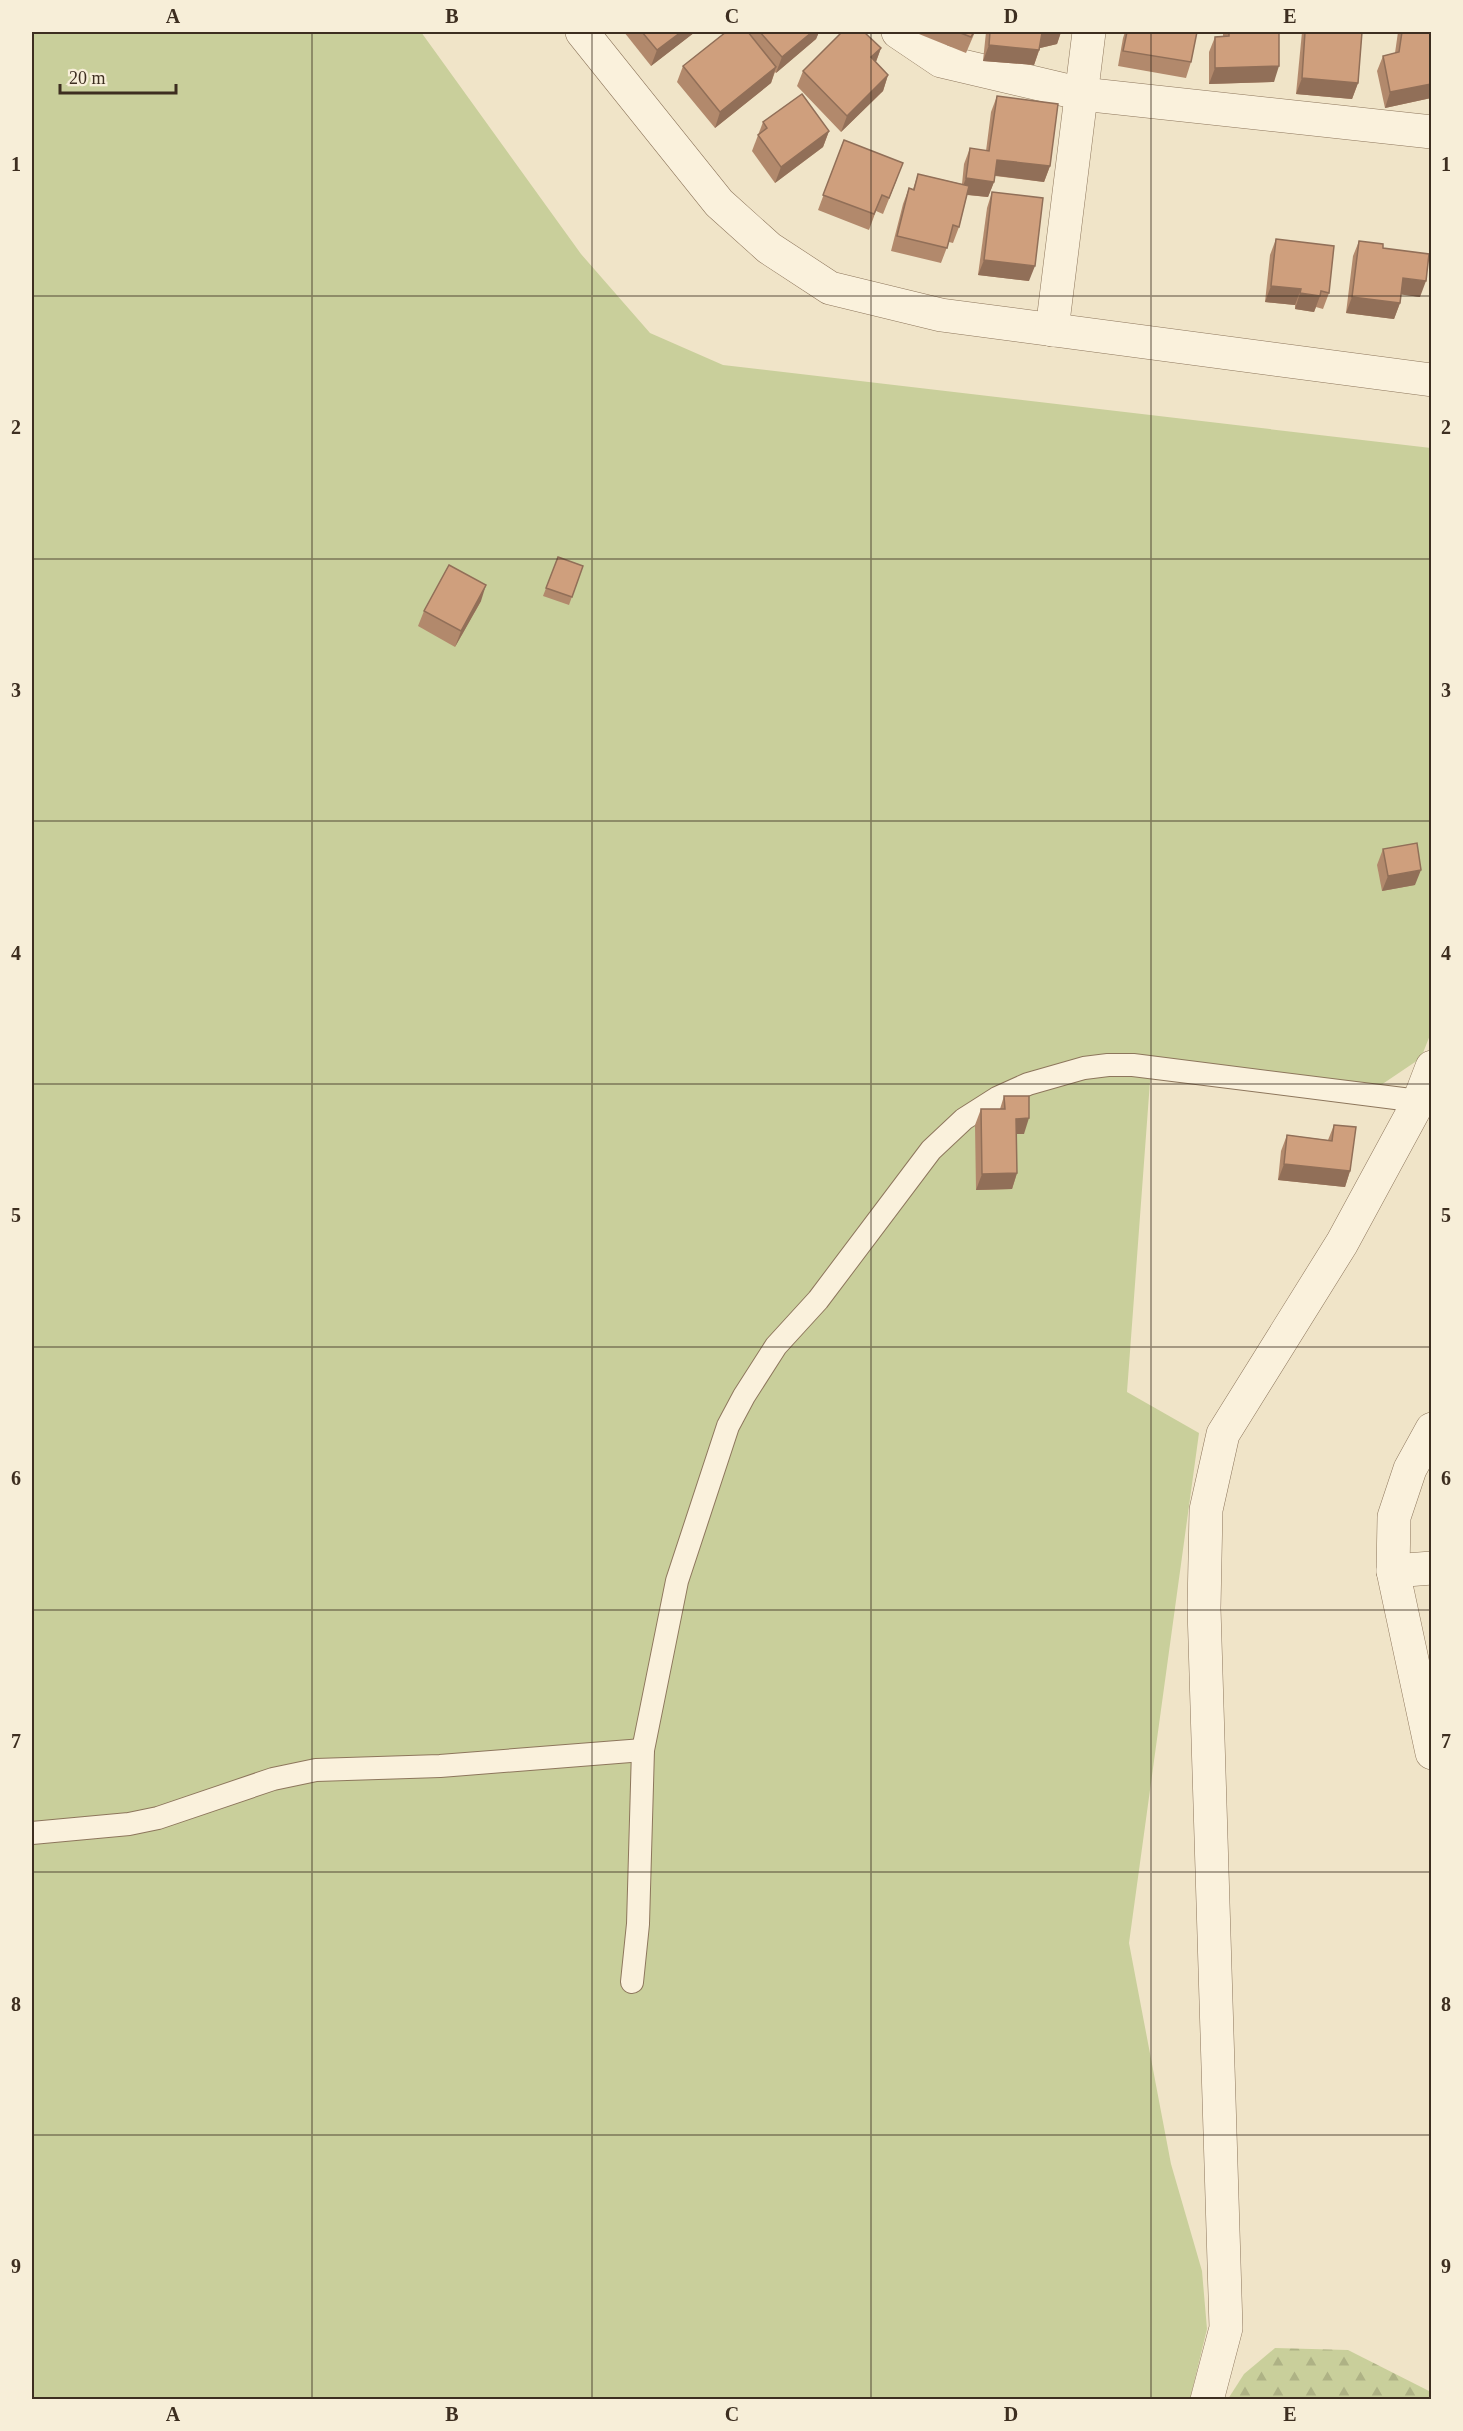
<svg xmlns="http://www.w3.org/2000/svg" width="1463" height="2431" viewBox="0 0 1463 2431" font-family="Georgia,serif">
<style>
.grass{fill:#c9cf9b}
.forest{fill:url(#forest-firs)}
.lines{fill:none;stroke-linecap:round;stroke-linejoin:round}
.lane-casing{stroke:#8d765c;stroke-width:24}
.street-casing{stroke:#8d765c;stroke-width:34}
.lane{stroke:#faf1dc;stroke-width:22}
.street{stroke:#faf1dc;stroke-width:33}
.wall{fill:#b2896c}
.shaded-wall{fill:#916f58}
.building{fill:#cf9f7d;stroke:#916f58;stroke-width:1.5}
.grid{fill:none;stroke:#3d2e20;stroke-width:1.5;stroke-opacity:0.55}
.neatline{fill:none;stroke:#3d2e20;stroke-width:2}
.grid-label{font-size:20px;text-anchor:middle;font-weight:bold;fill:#3d2e20}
</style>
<defs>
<pattern id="forest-firs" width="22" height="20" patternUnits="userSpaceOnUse" patternTransform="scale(1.5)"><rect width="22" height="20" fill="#c9cf9b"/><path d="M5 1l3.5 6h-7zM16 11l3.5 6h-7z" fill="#aeb285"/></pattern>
</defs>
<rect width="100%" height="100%" fill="#f0e4c8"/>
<path class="grass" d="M 32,32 L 421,32 L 581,254 L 650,333 L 723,365 L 1431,448 L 1432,1030 L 1421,1058 L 1381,1085 L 1151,1068 L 1127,1392 L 1199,1433 L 1129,1943 L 1171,2164 L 1202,2271 L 1207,2329 L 1190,2399 L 32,2400 Z"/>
<path class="forest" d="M 1275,2348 L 1348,2350 L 1431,2392 L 1431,2399 L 1228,2399 L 1244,2374 Z"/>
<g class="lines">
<defs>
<g id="lane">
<path d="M 32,1833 L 129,1824 L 158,1818 L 273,1779 L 316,1770 L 440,1766 L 643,1750"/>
<path d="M 632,1982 L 638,1924 L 643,1750 L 677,1581 L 728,1426 L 744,1396 L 776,1346 L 818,1300 L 931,1150 L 964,1119 L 997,1098 L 1028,1084 L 1084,1068 L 1108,1065 L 1133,1065 L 1419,1101"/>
</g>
<g id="street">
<path d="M 582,32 L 719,203 L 769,248 L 830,288 L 941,315 L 1432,380"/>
<path d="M 898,32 L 941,61 L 1082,94 L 1432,132"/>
<path d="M 1052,330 L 1089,32"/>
<path d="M 1432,1429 L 1410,1469 L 1394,1517 L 1393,1571 L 1432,1753"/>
<path d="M 1393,1571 L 1432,1568"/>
<path d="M 1207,2400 L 1226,2328 L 1204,1608 L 1206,1510 L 1223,1434 L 1342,1243 L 1419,1101 L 1432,1067"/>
</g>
</defs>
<use href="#lane" class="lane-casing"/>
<use href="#street" class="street-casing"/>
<use href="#lane" class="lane"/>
<use href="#street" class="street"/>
</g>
<g class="wall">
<path d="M 624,32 L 695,32 L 651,66 Z"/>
<path d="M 726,32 L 819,32 L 816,39 L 776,73 L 775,72 L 771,83 L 715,128 L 677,82 L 683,66 Z"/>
<path d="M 914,32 L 975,32 L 966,53 Z"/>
<path d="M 986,32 L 1061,32 L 1057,44 L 1040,48 L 1034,65 L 983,61 Z"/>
<path d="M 1125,32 L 1197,32 L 1191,62 L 1186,78 L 1118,66 L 1123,38 Z"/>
<path d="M 1223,32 L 1279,32 L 1274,82 L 1209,84 L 1209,52 L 1215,37 L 1223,36 Z"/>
<path d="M 1302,32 L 1362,32 L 1358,83 L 1352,99 L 1296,94 Z"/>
<path d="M 1398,32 L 1431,32 L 1431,98 L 1385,108 L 1377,71 L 1383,56 L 1395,53 Z"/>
<path d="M 881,48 L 876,62 L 888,75 L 883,91 L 841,132 L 797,86 L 803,71 Z"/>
<path d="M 997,96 L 1050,166 L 1044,182 L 995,176 L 994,182 L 988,197 L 967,195 L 959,227 L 953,243 L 949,242 L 941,263 L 891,251 L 903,204 L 909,188 L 913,189 L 918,174 L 962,184 L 964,164 L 970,148 L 986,151 L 991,112 Z"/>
<path d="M 763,122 L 829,131 L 823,147 L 775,183 L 752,151 Z"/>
<path d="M 844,140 L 897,179 L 883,214 L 876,211 L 869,230 L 818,210 Z"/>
<path d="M 992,192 L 1029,281 L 978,275 L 987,208 Z"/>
<path d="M 1276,239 L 1329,293 L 1323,309 L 1316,307 L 1314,312 L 1295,309 L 1295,305 L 1265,302 L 1270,255 Z"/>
<path d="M 1359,241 L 1383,248 L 1420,297 L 1401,294 L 1400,303 L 1394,319 L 1346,313 L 1353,256 Z"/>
<path d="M 558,557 L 583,566 L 569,605 L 543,596 Z"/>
<path d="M 481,601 L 455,647 L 418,626 L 424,611 Z"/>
<path d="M 1383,849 L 1415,885 L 1382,891 L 1377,865 Z"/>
<path d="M 1004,1096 L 1024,1134 L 1016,1134 L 1017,1173 L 1012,1189 L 976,1190 L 975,1125 L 981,1109 L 1000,1109 Z"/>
<path d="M 1334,1125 L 1350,1171 L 1345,1187 L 1278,1180 L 1281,1151 L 1287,1135 L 1328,1140 Z"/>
</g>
<g class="shaded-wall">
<path d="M 681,32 L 695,32 L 651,66 L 657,50 Z"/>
<path d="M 812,32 L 819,32 L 816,39 L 776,73 L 782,57 Z"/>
<path d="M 1047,32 L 1061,32 L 1057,44 L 1036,49 L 1042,33 Z"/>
<path d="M 989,45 L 1039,50 L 1034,65 L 983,61 Z"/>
<path d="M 881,48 L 875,64 L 871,57 Z"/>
<path d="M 1279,66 L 1274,82 L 1209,84 L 1215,68 Z"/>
<path d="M 776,67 L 771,83 L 715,128 L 720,112 Z"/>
<path d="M 888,75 L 883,91 L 841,132 L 847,116 Z"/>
<path d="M 1302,78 L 1358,83 L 1352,99 L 1296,94 Z"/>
<path d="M 1431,84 L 1431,98 L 1385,108 L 1390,92 Z"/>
<path d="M 829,131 L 823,147 L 775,183 L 781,167 Z"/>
<path d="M 997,160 L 1050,166 L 1044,182 L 991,175 Z"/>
<path d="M 966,178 L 994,182 L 988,197 L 960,194 Z"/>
<path d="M 984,260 L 1035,266 L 1029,281 L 978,275 Z"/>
<path d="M 1403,278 L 1426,281 L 1420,297 L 1397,294 Z"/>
<path d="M 1271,286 L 1301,289 L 1295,305 L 1265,302 Z"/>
<path d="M 1300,293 L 1320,296 L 1314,312 L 1295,309 Z"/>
<path d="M 1352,297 L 1400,303 L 1394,319 L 1346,313 Z"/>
<path d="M 486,585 L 481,601 L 455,647 L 461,631 Z"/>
<path d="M 1421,870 L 1415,885 L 1382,891 L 1388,876 Z"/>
<path d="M 1029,1118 L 1024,1134 L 1010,1134 L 1016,1119 Z"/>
<path d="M 1284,1164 L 1350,1171 L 1345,1187 L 1278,1180 Z"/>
<path d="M 1017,1173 L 1012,1189 L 976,1190 L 982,1174 Z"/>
</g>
<g class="building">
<path d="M 642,32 L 681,32 L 657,50 Z"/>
<path d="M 726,32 L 748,32 L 776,67 L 720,112 L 683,66 Z"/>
<path d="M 760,32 L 812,32 L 782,57 Z"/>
<path d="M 842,32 L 864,32 L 881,48 L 871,57 L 888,75 L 847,116 L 803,71 Z"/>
<path d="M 958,32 L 974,32 L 971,37 Z"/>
<path d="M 990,32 L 1047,32 L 1042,33 L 1039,50 L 989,45 Z"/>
<path d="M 1127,32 L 1197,32 L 1191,62 L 1123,51 Z"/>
<path d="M 1229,32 L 1279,32 L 1279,66 L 1215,68 L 1215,37 L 1229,36 Z"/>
<path d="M 1305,32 L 1362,32 L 1358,83 L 1302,78 Z"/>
<path d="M 1402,32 L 1431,32 L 1431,84 L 1390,92 L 1383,56 L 1399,52 Z"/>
<path d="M 802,94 L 829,131 L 781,167 L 758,135 L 767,128 L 763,122 Z"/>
<path d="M 997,96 L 1058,104 L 1050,166 L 997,160 L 994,182 L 966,178 L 970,148 L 989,151 Z"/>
<path d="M 844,140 L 903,163 L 889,198 L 882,195 L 874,214 L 823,195 Z"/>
<path d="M 918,174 L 969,186 L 959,227 L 953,225 L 947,248 L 897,236 L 909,188 L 914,190 Z"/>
<path d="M 992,192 L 1043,198 L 1035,266 L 984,260 Z"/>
<path d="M 1276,239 L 1334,246 L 1329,293 L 1321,291 L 1320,296 L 1300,293 L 1301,289 L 1271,286 Z"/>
<path d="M 1359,241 L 1383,244 L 1383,248 L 1429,254 L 1426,281 L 1403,278 L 1400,303 L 1352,297 Z"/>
<path d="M 558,557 L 583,566 L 572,597 L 546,588 Z"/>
<path d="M 449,565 L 486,585 L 461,631 L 424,611 Z"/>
<path d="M 1417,843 L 1421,870 L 1388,876 L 1383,849 Z"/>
<path d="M 1004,1096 L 1029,1096 L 1029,1118 L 1016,1119 L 1017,1173 L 982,1174 L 981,1109 L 1005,1109 Z"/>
<path d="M 1334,1125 L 1356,1127 L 1350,1171 L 1284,1164 L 1287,1135 L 1332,1141 Z"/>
</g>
<path class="grid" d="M 312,32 L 312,2400M 592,32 L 592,2400M 871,32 L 871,2400M 1151,32 L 1151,2400M 32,296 L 1432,296M 32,559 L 1432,559M 32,821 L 1432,821M 32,1084 L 1432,1084M 32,1347 L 1432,1347M 32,1610 L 1432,1610M 32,1872 L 1432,1872M 32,2135 L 1432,2135"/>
<rect width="1463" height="2431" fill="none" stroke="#f7eed8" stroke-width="66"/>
<path d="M60 84v9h116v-9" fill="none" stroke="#3d2e20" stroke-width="3"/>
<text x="69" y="84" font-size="18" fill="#3d2e20" stroke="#f7eed8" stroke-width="4.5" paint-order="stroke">20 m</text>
<rect x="33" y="33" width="1397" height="2365" class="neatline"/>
<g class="grid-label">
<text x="173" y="23">A</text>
<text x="452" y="23">B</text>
<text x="732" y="23">C</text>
<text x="1011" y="23">D</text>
<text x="1290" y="23">E</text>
<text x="16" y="171">1</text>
<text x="1446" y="171">1</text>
<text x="16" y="434">2</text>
<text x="1446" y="434">2</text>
<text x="16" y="697">3</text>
<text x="1446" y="697">3</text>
<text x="16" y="960">4</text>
<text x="1446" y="960">4</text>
<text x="16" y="1222">5</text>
<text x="1446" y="1222">5</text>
<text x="16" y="1485">6</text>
<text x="1446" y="1485">6</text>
<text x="16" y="1748">7</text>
<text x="1446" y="1748">7</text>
<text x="16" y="2011">8</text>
<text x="1446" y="2011">8</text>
<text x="16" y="2273">9</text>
<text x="1446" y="2273">9</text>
<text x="173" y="2421">A</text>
<text x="452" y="2421">B</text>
<text x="732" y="2421">C</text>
<text x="1011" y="2421">D</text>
<text x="1290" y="2421">E</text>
</g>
</svg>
